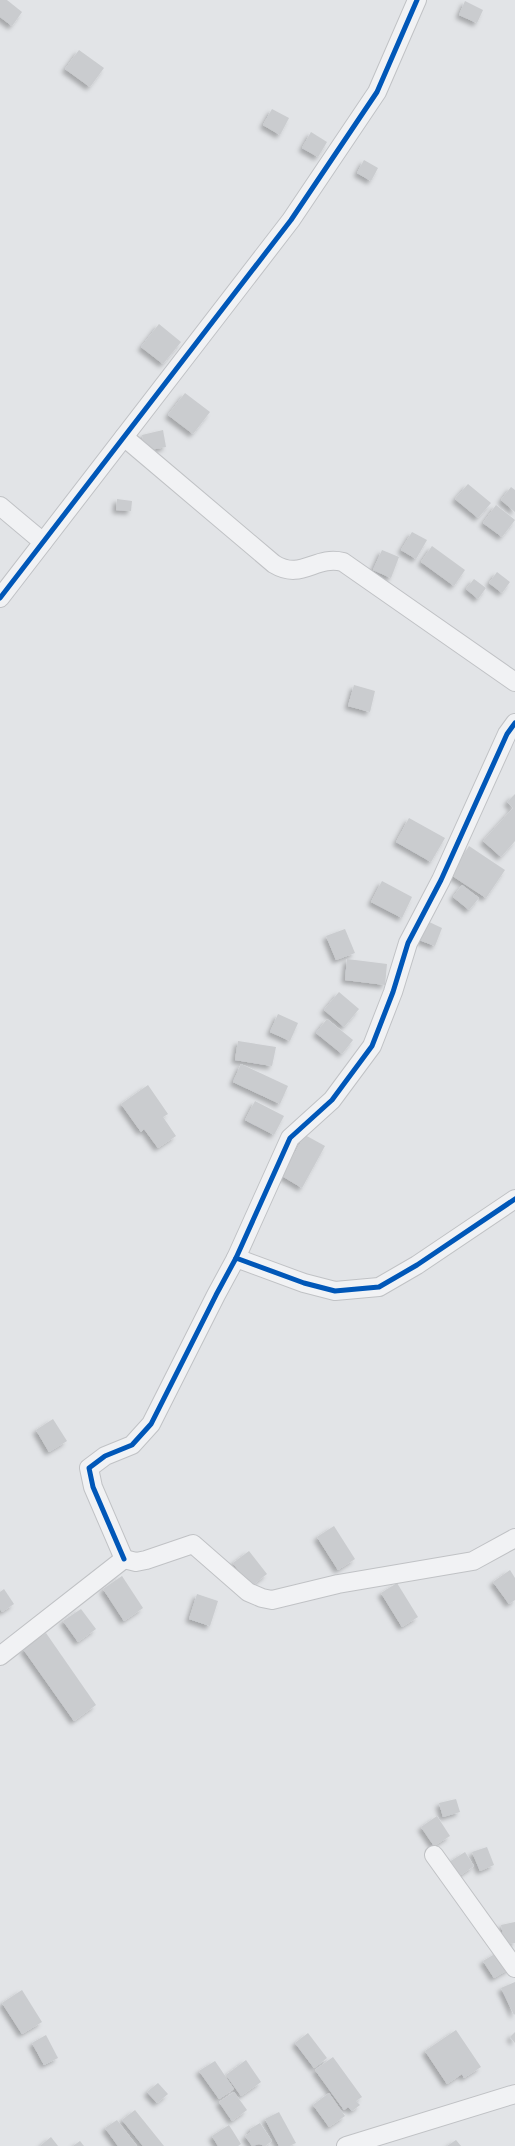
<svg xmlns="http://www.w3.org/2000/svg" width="515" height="2146" viewBox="0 0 515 2146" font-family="Raleway,sans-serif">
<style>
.building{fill:#cacccf;filter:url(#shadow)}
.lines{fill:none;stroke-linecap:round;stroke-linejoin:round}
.minor-casing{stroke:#c0c2c5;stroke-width:20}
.minor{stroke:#f1f2f4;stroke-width:18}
.cycleway-casing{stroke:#f0f3f6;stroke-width:8}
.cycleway{stroke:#0057b8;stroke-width:5}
</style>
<defs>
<filter id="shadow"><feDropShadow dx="-3.5" dy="3.5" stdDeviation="2" flood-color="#0004"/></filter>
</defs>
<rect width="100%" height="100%" fill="#e2e4e7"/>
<g class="building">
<path d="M 0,0 L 7,0 L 22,12 L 12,26 L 0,17 Z"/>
<path d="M 465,1 L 483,10 L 477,23 L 459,15 Z"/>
<path d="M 79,50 L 104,68 L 90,87 L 65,69 Z"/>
<path d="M 272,109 L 289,118 L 280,135 L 263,125 Z"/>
<path d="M 311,132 L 327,142 L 318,157 L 302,148 Z"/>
<path d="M 364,160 L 378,168 L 371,181 L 357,173 Z"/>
<path d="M 159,324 L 181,342 L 163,364 L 141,347 Z"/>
<path d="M 185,393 L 210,412 L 193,434 L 168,415 Z"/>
<path d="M 163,430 L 166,447 L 145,451 L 142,435 Z"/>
<path d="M 468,484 L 491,503 L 478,518 L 455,499 Z"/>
<path d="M 511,487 L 515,490 L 515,512 L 501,500 Z"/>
<path d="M 117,499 L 132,501 L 131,511 L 116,510 Z"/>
<path d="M 496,505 L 515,520 L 502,537 L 483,523 Z"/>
<path d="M 412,532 L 427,540 L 416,559 L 401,550 Z"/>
<path d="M 432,546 L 465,570 L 454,586 L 421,562 Z"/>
<path d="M 382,550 L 399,557 L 391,578 L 373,570 Z"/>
<path d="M 497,572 L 510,582 L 502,593 L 489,583 Z"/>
<path d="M 474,579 L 486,588 L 478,599 L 466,589 Z"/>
<path d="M 354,685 L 375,691 L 370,712 L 348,706 Z"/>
<path d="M 515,794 L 515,841 L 501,857 L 483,841 L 513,808 L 507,802 Z"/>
<path d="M 409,818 L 445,838 L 431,862 L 396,842 Z"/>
<path d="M 469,846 L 505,870 L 486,898 L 451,875 Z"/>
<path d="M 382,881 L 412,897 L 402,918 L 371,902 Z"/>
<path d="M 462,885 L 479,898 L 469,910 L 453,897 Z"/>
<path d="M 427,921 L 442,928 L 435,946 L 419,940 Z"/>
<path d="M 345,929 L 355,953 L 336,960 L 326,936 Z"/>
<path d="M 347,959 L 387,964 L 385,985 L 345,980 Z"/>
<path d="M 339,992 L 359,1009 L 344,1027 L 324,1010 Z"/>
<path d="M 278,1014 L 298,1023 L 290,1041 L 270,1032 Z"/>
<path d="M 327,1019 L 353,1040 L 342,1054 L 316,1033 Z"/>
<path d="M 238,1041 L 276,1047 L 272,1066 L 235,1060 Z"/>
<path d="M 241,1064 L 288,1086 L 280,1104 L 233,1082 Z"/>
<path d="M 148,1085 L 168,1114 L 163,1117 L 176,1136 L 158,1148 L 144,1129 L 141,1132 L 121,1104 Z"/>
<path d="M 255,1101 L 284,1116 L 274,1135 L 245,1120 Z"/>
<path d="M 305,1135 L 325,1146 L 302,1188 L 282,1176 Z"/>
<path d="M 53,1419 L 67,1441 L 49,1452 L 36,1430 Z"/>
<path d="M 334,1526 L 355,1559 L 338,1570 L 317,1537 Z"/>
<path d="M 249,1551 L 267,1574 L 250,1587 L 233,1563 Z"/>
<path d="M 510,1570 L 515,1578 L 515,1600 L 509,1604 L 493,1582 Z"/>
<path d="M 122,1576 L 143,1608 L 124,1621 L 103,1589 Z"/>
<path d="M 397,1583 L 418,1617 L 402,1627 L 381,1593 Z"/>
<path d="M 4,1589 L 14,1604 L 2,1612 L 0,1609 L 0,1592 Z"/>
<path d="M 197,1594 L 218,1601 L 210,1626 L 189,1619 Z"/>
<path d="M 81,1609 L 96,1629 L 78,1642 L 63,1621 Z"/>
<path d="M 46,1633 L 96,1705 L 74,1721 L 23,1649 Z"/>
<path d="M 456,1799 L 460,1812 L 443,1817 L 439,1803 Z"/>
<path d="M 437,1816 L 450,1836 L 434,1846 L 421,1827 Z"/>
<path d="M 487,1847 L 494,1865 L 480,1871 L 472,1852 Z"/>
<path d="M 465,1852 L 474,1866 L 455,1879 L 446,1864 Z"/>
<path d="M 515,1922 L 515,1943 L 505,1945 L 501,1925 Z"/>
<path d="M 500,1951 L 511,1968 L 494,1978 L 483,1961 Z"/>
<path d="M 515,1982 L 515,2014 L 514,2015 L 501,1988 Z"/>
<path d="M 22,1990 L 42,2022 L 22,2034 L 2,2003 Z"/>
<path d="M 456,2030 L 481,2067 L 464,2078 L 462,2074 L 447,2084 L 425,2051 Z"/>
<path d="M 515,2032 L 515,2043 L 510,2037 Z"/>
<path d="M 308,2033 L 327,2058 L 314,2068 L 295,2043 Z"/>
<path d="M 46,2035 L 58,2058 L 44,2065 L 32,2043 Z"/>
<path d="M 333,2057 L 362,2097 L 356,2101 L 360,2105 L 352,2111 L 348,2107 L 344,2110 L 315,2070 Z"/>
<path d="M 246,2060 L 261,2082 L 241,2096 L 226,2075 Z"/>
<path d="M 215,2061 L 234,2089 L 219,2099 L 199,2071 Z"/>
<path d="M 158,2083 L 168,2094 L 157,2103 L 147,2092 Z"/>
<path d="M 234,2092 L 247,2110 L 232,2121 L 219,2102 Z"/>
<path d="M 329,2093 L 345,2116 L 329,2127 L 313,2105 Z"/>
<path d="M 135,2110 L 164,2146 L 143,2146 L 122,2120 Z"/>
<path d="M 279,2112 L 296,2143 L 289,2146 L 279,2146 L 265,2119 Z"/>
<path d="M 117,2120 L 137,2146 L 118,2146 L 105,2128 Z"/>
<path d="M 260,2123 L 272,2141 L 265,2146 L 259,2144 L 252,2146 L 245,2136 L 251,2132 L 250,2129 Z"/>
<path d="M 229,2125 L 241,2144 L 238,2146 L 218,2146 L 212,2136 Z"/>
<path d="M 51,2137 L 58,2146 L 40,2146 Z"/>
<path d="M 456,2140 L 461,2146 L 447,2146 Z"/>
<path d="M 80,2141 L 84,2146 L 73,2146 Z"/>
</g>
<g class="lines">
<defs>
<g id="minor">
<path d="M 124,437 L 274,564 C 302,581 315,555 343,562 L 515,682"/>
<path d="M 0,506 L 43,542"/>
<path d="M 0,598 L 291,220 L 377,92 L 417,0"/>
<path d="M 236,1258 L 290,1138 L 332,1100 L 372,1046 L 393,992 L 408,943 L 441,880 L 507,734 L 515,723"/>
<path d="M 124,1559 L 93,1487 L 89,1468 L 105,1456 L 132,1445 L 151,1424 L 216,1295 L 236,1258 L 304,1283 L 335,1291 L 379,1287 L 417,1265 L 515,1199"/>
<path d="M 124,1559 L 136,1562 L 146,1560 L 193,1544 L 248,1592 L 262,1598 L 272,1600 L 338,1584 L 473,1561 L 515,1538"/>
<path d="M 0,1656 L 124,1559"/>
<path d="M 434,1855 L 515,1968"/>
<path d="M 346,2146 L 515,2094"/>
</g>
</defs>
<use href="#minor" class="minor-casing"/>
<use href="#minor" class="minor"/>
<defs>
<g id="cycleway">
<path d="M 0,598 L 291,220 L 377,92 L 417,0"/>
<path d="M 236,1258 L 290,1138 L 332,1100 L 372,1046 L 393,992 L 408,943 L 441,880 L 507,734 L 515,723"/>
<path d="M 124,1559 L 93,1487 L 89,1468 L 105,1456 L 132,1445 L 151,1424 L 216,1295 L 236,1258 L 304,1283 L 335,1291 L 379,1287 L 417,1265 L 515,1199"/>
</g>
</defs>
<use href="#cycleway" class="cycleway-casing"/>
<use href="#cycleway" class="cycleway"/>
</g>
</svg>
